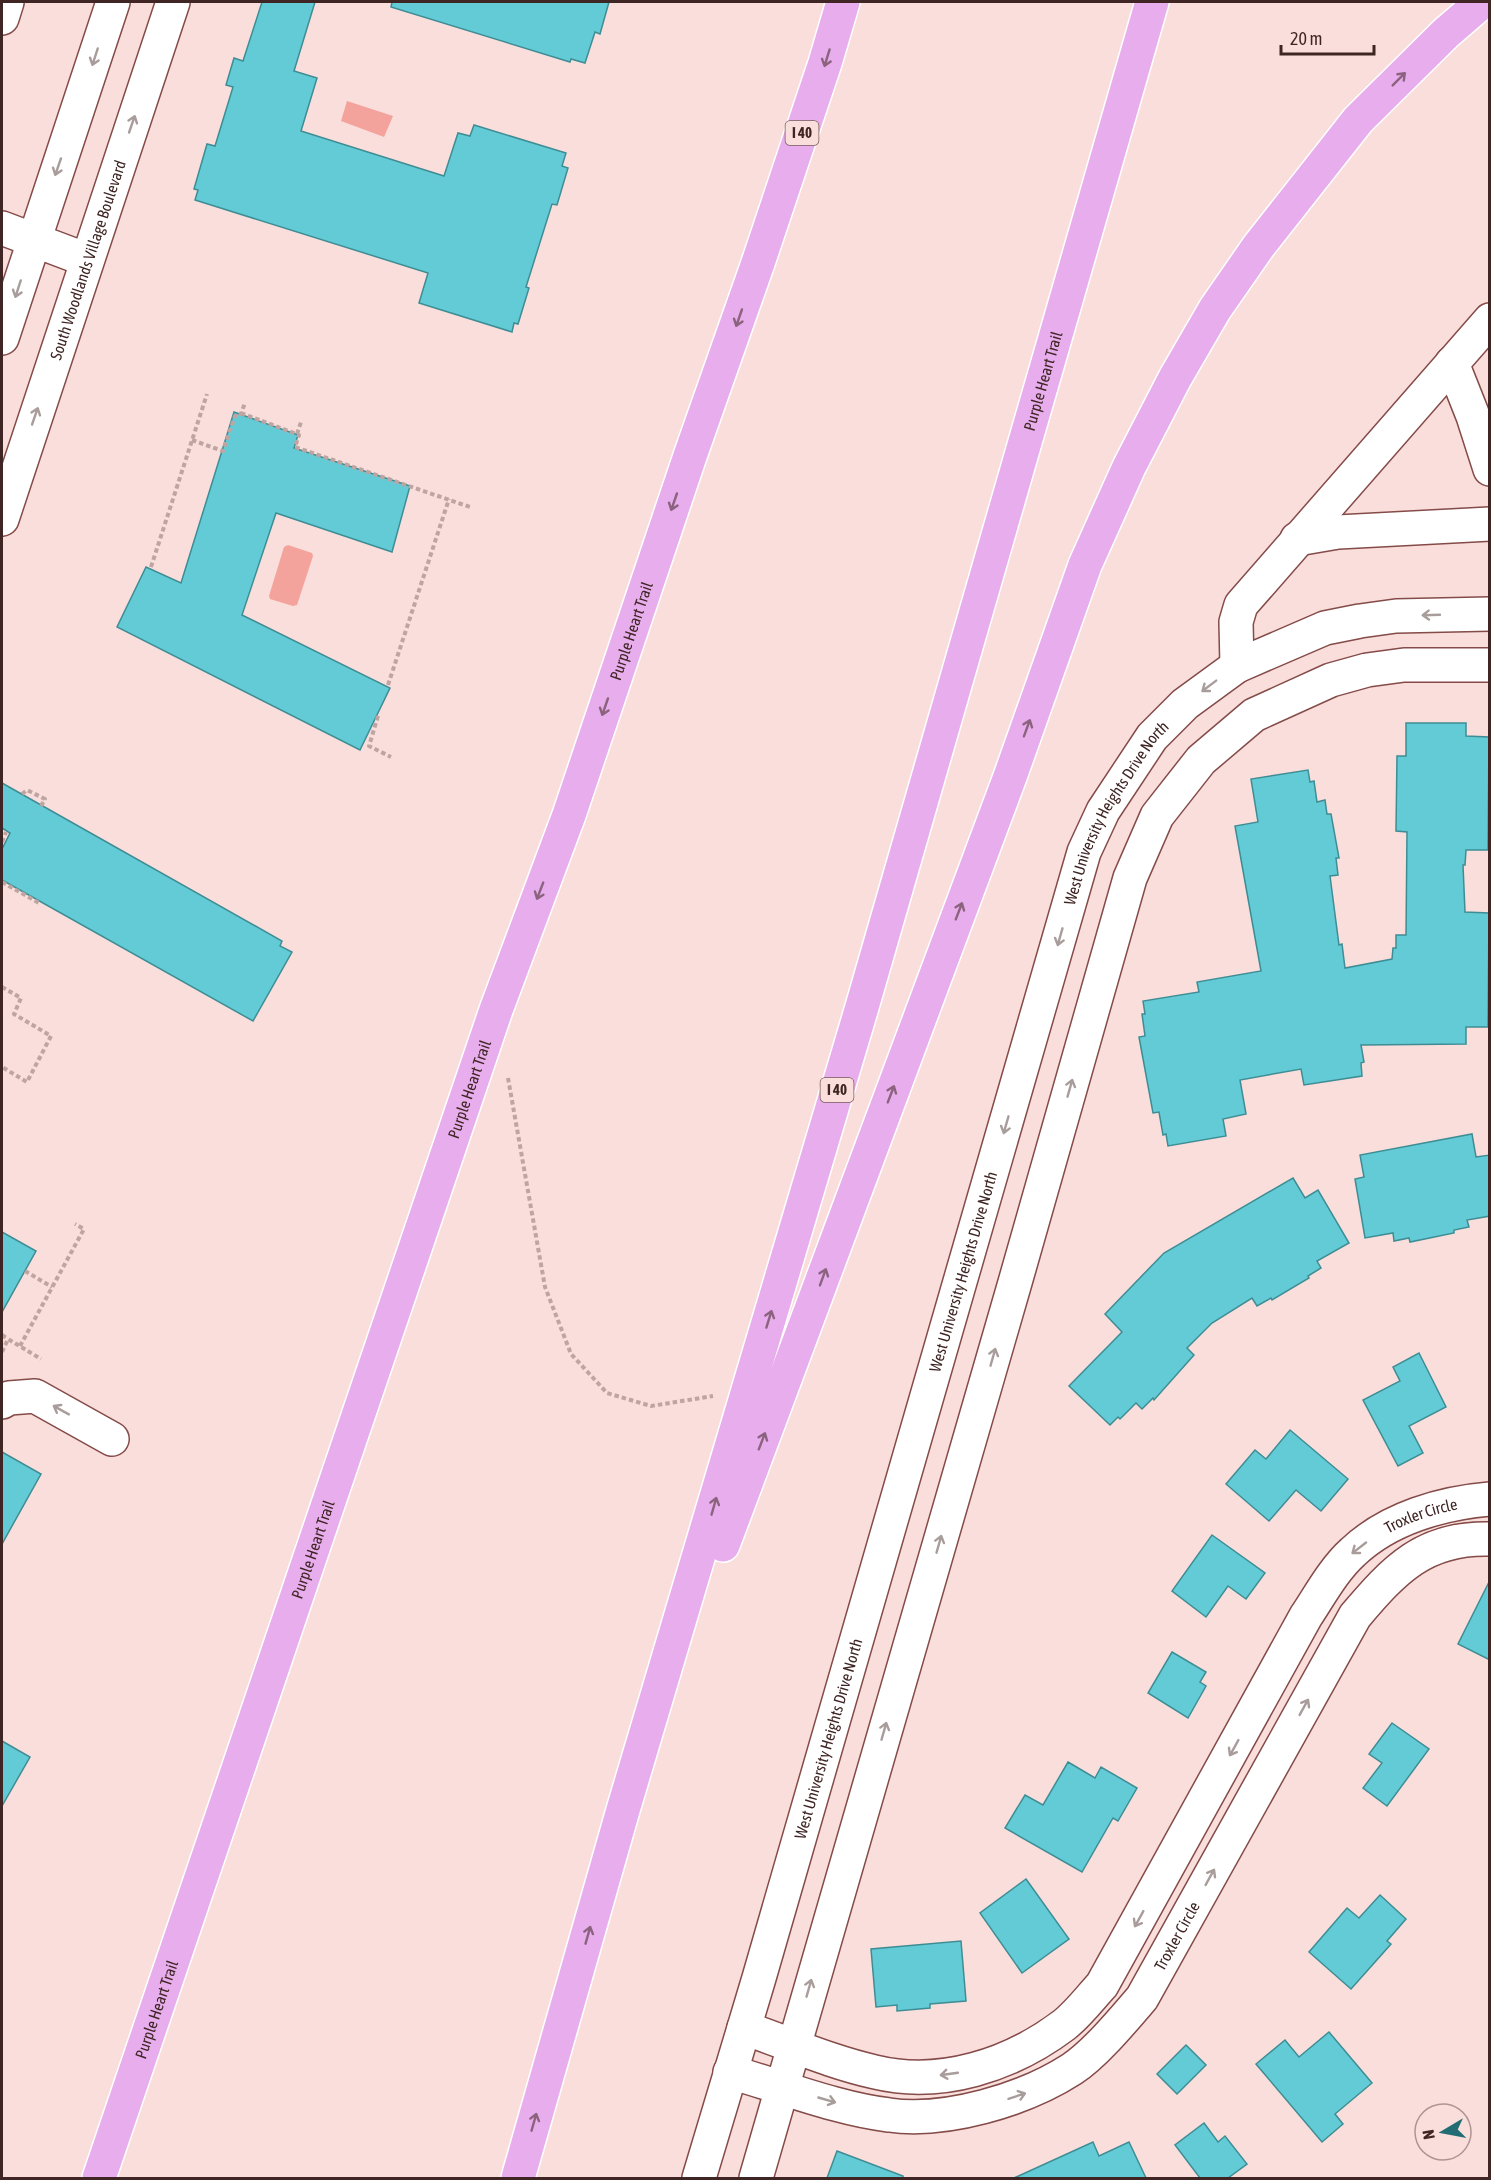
<svg xmlns="http://www.w3.org/2000/svg" width="1491" height="2180" viewBox="0 0 1491 2180" font-family="'Asap Condensed',sans-serif">
<style>
.water{fill:#f3a29c}
.building{fill:#63cbd5;stroke:#3e8d95;stroke-width:1.5}
.lines{fill:none;stroke-linecap:round;stroke-linejoin:round}
.minor-casing{stroke:#844b48;stroke-width:36}
.highway-casing{stroke:#fff;stroke-width:36}
.path{stroke:#bfa5a2;stroke-width:4;stroke-dasharray:4.5 3;stroke-linecap:butt}
.minor{stroke:#fff;stroke-width:33}
.highway{stroke:#e8aded;stroke-width:33}
.oneway{stroke:#a99d9c}
.oneway2{stroke:#8b637e}
.labels{text-anchor:middle;stroke-width:4.5;stroke-linejoin:round;paint-order:stroke}
.shield{fill:#f9dedb;stroke:#775d5b;stroke-width:1.5}
.shield-label{font-size:15px;font-weight:bold;fill:#3f2624}
.street-label{font-size:16px;fill:#3f2624;stroke:#f9dedb}
</style>
<rect width="100%" height="100%" fill="#f9dedb"/>
<g class="water">
<path d="M 347,101 L 393,116 L 384,137 L 341,121 Z"/>
<path d="M 288,545 L 312,553 L 313,556 L 297,605 L 293,606 L 270,599 L 269,596 L 284,547 Z"/>
</g>
<g class="building">
<path d="M 262,2 L 315,2 L 294,71 L 317,78 L 301,131 L 444,176 L 458,133 L 470,136 L 474,125 L 566,153 L 562,166 L 568,168 L 557,205 L 552,204 L 526,287 L 529,288 L 518,324 L 514,323 L 512,332 L 419,303 L 428,273 L 195,200 L 198,190 L 194,189 L 207,144 L 215,146 L 233,87 L 226,85 L 234,58 L 243,61 Z"/>
<path d="M 392,2 L 609,2 L 600,34 L 595,32 L 585,63 L 571,59 L 570,62 L 391,7 Z"/>
<path d="M 234,412 L 298,435 L 294,448 L 410,486 L 392,552 L 276,513 L 242,615 L 390,688 L 360,750 L 117,627 L 146,567 L 181,583 Z"/>
<path d="M 1406,723 L 1466,723 L 1466,736 L 1489,737 L 1488,850 L 1466,850 L 1465,865 L 1463,865 L 1465,912 L 1489,913 L 1488,1027 L 1466,1027 L 1466,1044 L 1361,1045 L 1364,1062 L 1361,1063 L 1362,1076 L 1304,1085 L 1301,1069 L 1240,1080 L 1246,1114 L 1223,1119 L 1226,1136 L 1168,1146 L 1166,1134 L 1163,1135 L 1159,1112 L 1153,1113 L 1139,1037 L 1145,1036 L 1142,1014 L 1145,1014 L 1143,1001 L 1199,992 L 1197,982 L 1261,971 L 1235,826 L 1258,822 L 1251,779 L 1308,770 L 1310,782 L 1314,781 L 1317,802 L 1325,800 L 1327,814 L 1331,814 L 1339,858 L 1336,858 L 1338,875 L 1330,876 L 1339,945 L 1342,944 L 1345,968 L 1392,959 L 1393,948 L 1396,948 L 1396,935 L 1406,935 L 1407,832 L 1396,831 L 1397,756 L 1406,756 Z"/>
<path d="M 2,783 L 282,941 L 280,946 L 292,952 L 253,1021 L 2,880 L 2,849 L 10,833 L 2,828 Z"/>
<path d="M 1472,1134 L 1476,1157 L 1490,1155 L 1490,1216 L 1467,1220 L 1469,1227 L 1454,1230 L 1454,1233 L 1410,1242 L 1409,1238 L 1394,1241 L 1393,1233 L 1365,1238 L 1355,1179 L 1364,1177 L 1360,1155 Z"/>
<path d="M 1293,1178 L 1305,1198 L 1318,1190 L 1349,1243 L 1317,1261 L 1321,1268 L 1308,1276 L 1309,1278 L 1272,1300 L 1271,1298 L 1257,1306 L 1252,1298 L 1212,1323 L 1187,1348 L 1194,1355 L 1154,1400 L 1153,1398 L 1142,1409 L 1136,1403 L 1120,1419 L 1118,1417 L 1110,1425 L 1069,1386 L 1122,1332 L 1105,1314 L 1164,1253 Z"/>
<path d="M 2,1232 L 36,1251 L 2,1312 Z"/>
<path d="M 1419,1353 L 1446,1407 L 1409,1426 L 1423,1453 L 1398,1466 L 1363,1400 L 1400,1381 L 1393,1367 Z"/>
<path d="M 1290,1430 L 1348,1479 L 1321,1511 L 1296,1490 L 1269,1521 L 1226,1484 L 1255,1450 L 1266,1459 Z"/>
<path d="M 2,1452 L 41,1474 L 2,1544 Z"/>
<path d="M 1212,1535 L 1265,1573 L 1246,1599 L 1228,1586 L 1206,1617 L 1172,1591 Z"/>
<path d="M 1490,1580 L 1490,1660 L 1458,1644 Z"/>
<path d="M 1172,1652 L 1206,1672 L 1200,1682 L 1206,1686 L 1188,1718 L 1148,1693 Z"/>
<path d="M 1392,1723 L 1429,1749 L 1387,1806 L 1363,1788 L 1382,1763 L 1369,1754 Z"/>
<path d="M 2,1741 L 30,1757 L 2,1806 Z"/>
<path d="M 1068,1762 L 1095,1778 L 1101,1767 L 1137,1788 L 1118,1821 L 1113,1818 L 1082,1872 L 1005,1828 L 1025,1795 L 1043,1805 Z"/>
<path d="M 1026,1879 L 1069,1939 L 1022,1973 L 980,1913 Z"/>
<path d="M 1380,1895 L 1406,1919 L 1387,1941 L 1391,1944 L 1351,1989 L 1309,1952 L 1347,1908 L 1359,1918 Z"/>
<path d="M 961,1941 L 966,2001 L 930,2004 L 930,2008 L 897,2011 L 897,2005 L 876,2007 L 871,1949 Z"/>
<path d="M 1329,2032 L 1372,2083 L 1335,2114 L 1343,2124 L 1322,2142 L 1256,2064 L 1285,2040 L 1299,2057 Z"/>
<path d="M 1186,2045 L 1206,2065 L 1177,2094 L 1157,2074 Z"/>
<path d="M 1204,2123 L 1218,2142 L 1225,2136 L 1247,2164 L 1228,2178 L 1200,2178 L 1175,2145 Z"/>
<path d="M 1093,2142 L 1099,2156 L 1129,2142 L 1146,2178 L 1014,2178 Z"/>
<path d="M 837,2151 L 903,2176 L 903,2178 L 827,2178 Z"/>
</g>
<g class="lines">
<defs>
<g id="minor">
<path d="M 2,18 L 7,2"/>
<path d="M 2,228 L 87,260"/>
<path d="M 2,338 L 113,2"/>
<path d="M 1452,363 L 1473,416 L 1490,469"/>
<path id="s1" d="M 2,519 L 173,2"/>
<path d="M 1297,539 L 1338,532 L 1490,524"/>
<path d="M 1237,666 L 1236,622 L 1241,605 L 1490,320"/>
<path d="M 2,1402 L 9,1398 L 35,1396 L 112,1439"/>
<path id="s2" d="M 744,2028 C 788,2043 830,2062 875,2072 C 941,2088 1011,2065 1064,2025 C 1078,2014 1090,1998 1102,1985 L 1306,1616 C 1320,1595 1334,1569 1353,1552 C 1389,1518 1442,1503 1490,1499"/>
<path id="s3" d="M 730,2072 C 780,2086 838,2109 889,2115 C 946,2123 1024,2100 1072,2069 C 1095,2054 1124,2019 1142,1998 L 1355,1616 C 1394,1570 1424,1537 1490,1539"/>
<path id="s4" d="M 699,2178 L 759,1978 L 1084,852 L 1103,811 L 1152,737 L 1185,704 L 1237,666 L 1325,628 L 1360,621 L 1396,616 L 1490,614"/>
<path d="M 756,2178 L 1016,1279 L 1130,878 L 1157,816 L 1201,760 L 1254,715 L 1331,680 L 1367,670 L 1404,665 L 1490,665"/>
</g>
<g id="highway">
<path d="M 723,1545 L 1011,774 L 1085,565 L 1129,467 L 1175,378 L 1215,309 L 1258,247 L 1358,120 L 1446,33 L 1482,2"/>
<path id="s5" d="M 99,2178 L 496,1010 L 569,815 L 690,456 L 758,263 L 825,63 L 843,2"/>
<path id="s6" d="M 518,2178 L 623,1810 L 862,1007 L 1152,2"/>
</g>
</defs>
<use href="#minor" class="minor-casing"/>
<use href="#highway" class="highway-casing"/>
<g class="path">
<path d="M 241,413 L 299,435 L 295,447 L 470,507"/>
<path d="M 297,434 L 301,422"/>
<path d="M 192,440 L 223,451 L 235,416 L 240,416 L 245,403"/>
<path d="M 151,567 L 207,394"/>
<path d="M 388,685 L 449,499"/>
<path d="M 378,716 L 369,746 L 391,757"/>
<path d="M 22,794 L 27,790 L 45,799 L 41,806"/>
<path d="M 2,842 L 6,832"/>
<path d="M 2,882 L 39,903"/>
<path d="M 2,987 L 21,998 L 14,1014 L 51,1036 L 27,1082 L 2,1067"/>
<path d="M 508,1078 L 545,1287 L 571,1354 L 607,1393 L 651,1406 L 713,1396"/>
<path d="M 25,1271 L 52,1287"/>
<path d="M 2,1335 L 8,1339"/>
<path d="M 20,1346 L 84,1229 L 75,1224"/>
<path d="M 2,1352 L 8,1339 L 41,1359"/>
</g>
<use href="#minor" class="minor"/>
<use href="#highway" class="highway"/>
</g>
<defs><path id="oneway-shaft" d="M-6 0H5M1.5-3L5.5 0L1.5 3" fill="none" stroke-width="1.6" stroke-linecap="round" stroke-linejoin="round" transform="scale(1.5)"/></defs>
<g class="oneway">
<use href="#oneway-shaft" transform="translate(95 57) rotate(108)"/>
<use href="#oneway-shaft" transform="translate(132 124) rotate(-71)"/>
<use href="#oneway-shaft" transform="translate(58 167) rotate(109)"/>
<use href="#oneway-shaft" transform="translate(18 289) rotate(108)"/>
<use href="#oneway-shaft" transform="translate(35 416) rotate(-71)"/>
<use href="#oneway-shaft" transform="translate(1431 615) rotate(178)"/>
<use href="#oneway-shaft" transform="translate(1209 686) rotate(143)"/>
<use href="#oneway-shaft" transform="translate(1060 937) rotate(106)"/>
<use href="#oneway-shaft" transform="translate(1070 1088) rotate(-74)"/>
<use href="#oneway-shaft" transform="translate(1006 1125) rotate(106)"/>
<use href="#oneway-shaft" transform="translate(993 1357) rotate(-74)"/>
<use href="#oneway-shaft" transform="translate(61 1410) rotate(-151)"/>
<use href="#oneway-shaft" transform="translate(939 1544) rotate(-74)"/>
<use href="#oneway-shaft" transform="translate(1359 1548) rotate(142)"/>
<use href="#oneway-shaft" transform="translate(1304 1707) rotate(-61)"/>
<use href="#oneway-shaft" transform="translate(884 1731) rotate(-74)"/>
<use href="#oneway-shaft" transform="translate(1234 1748) rotate(119)"/>
<use href="#oneway-shaft" transform="translate(1210 1877) rotate(-61)"/>
<use href="#oneway-shaft" transform="translate(1139 1919) rotate(119)"/>
<use href="#oneway-shaft" transform="translate(809 1988) rotate(-74)"/>
<use href="#oneway-shaft" transform="translate(949 2074) rotate(172)"/>
<use href="#oneway-shaft" transform="translate(1017 2096) rotate(-18)"/>
<use href="#oneway-shaft" transform="translate(827 2100) rotate(16)"/>
</g>
<g class="oneway2">
<use href="#oneway-shaft" transform="translate(827 58) rotate(107)"/>
<use href="#oneway-shaft" transform="translate(1399 79) rotate(-45)"/>
<use href="#oneway-shaft" transform="translate(739 318) rotate(109)"/>
<use href="#oneway-shaft" transform="translate(674 502) rotate(109)"/>
<use href="#oneway-shaft" transform="translate(605 707) rotate(109)"/>
<use href="#oneway-shaft" transform="translate(1027 728) rotate(-70)"/>
<use href="#oneway-shaft" transform="translate(540 891) rotate(111)"/>
<use href="#oneway-shaft" transform="translate(959 911) rotate(-69)"/>
<use href="#oneway-shaft" transform="translate(891 1094) rotate(-69)"/>
<use href="#oneway-shaft" transform="translate(823 1277) rotate(-70)"/>
<use href="#oneway-shaft" transform="translate(769 1319) rotate(-73)"/>
<use href="#oneway-shaft" transform="translate(762 1441) rotate(-69)"/>
<use href="#oneway-shaft" transform="translate(714 1506) rotate(-74)"/>
<use href="#oneway-shaft" transform="translate(588 1935) rotate(-74)"/>
<use href="#oneway-shaft" transform="translate(534 2122) rotate(-74)"/>
</g>
<g class="labels">
<g class="shield">
<rect x="785.5" y="121" width="33" height="24" rx="4.5"/>
<rect x="820.5" y="1078" width="33" height="24" rx="4.5"/>
</g>
<g class="shield-label">
<text x="802" y="138">I 40</text>
<text x="837" y="1095">I 40</text>
</g>
<g class="street-label">
<text dy="6" stroke="none"><textPath href="#s1" startOffset="273">South Woodlands Village Boulevard</textPath></text>
<text dy="6" stroke="none"><textPath href="#s6" startOffset="1872">Purple Heart Trail</textPath></text>
<text dy="6" stroke="none"><textPath href="#s5" startOffset="1636">Purple Heart Trail</textPath></text>
<text dy="6" stroke="none"><textPath href="#s4" startOffset="1430">West University Heights Drive North</textPath></text>
<text dy="6" stroke="none"><textPath href="#s5" startOffset="1150">Purple Heart Trail</textPath></text>
<text dy="6" stroke="none"><textPath href="#s4" startOffset="944">West University Heights Drive North</textPath></text>
<text dy="6" stroke="none"><textPath href="#s2" startOffset="974">Troxler Circle</textPath></text>
<text dy="6" stroke="none"><textPath href="#s5" startOffset="664">Purple Heart Trail</textPath></text>
<text dy="6" stroke="none"><textPath href="#s4" startOffset="458">West University Heights Drive North</textPath></text>
<text dy="6" stroke="none"><textPath href="#s3" startOffset="528">Troxler Circle</textPath></text>
<text dy="6" stroke="none"><textPath href="#s5" startOffset="178">Purple Heart Trail</textPath></text>
</g>
</g>
<rect width="1491" height="2180" fill="none" stroke="#3f2624" stroke-width="6"/>
<g transform="translate(1443 2132) rotate(260)"><circle r="28" fill="#f9dedb" stroke="#af9492" stroke-width="1.5"/>
<path d="M0-4.5L10 22L0 15L-10 22Z" fill="#226d74"/>
<text y="-9" font-size="16" font-weight="bold" text-anchor="middle" fill="#3f2624">N</text>
</g>
<path d="M1281 45v9h93v-9" fill="none" stroke="#3f2624" stroke-width="3"/>
<text x="1290" y="45" font-size="18" fill="#3f2624" stroke="#f9dedb" stroke-width="4.5" paint-order="stroke">20 m</text>
</svg>
